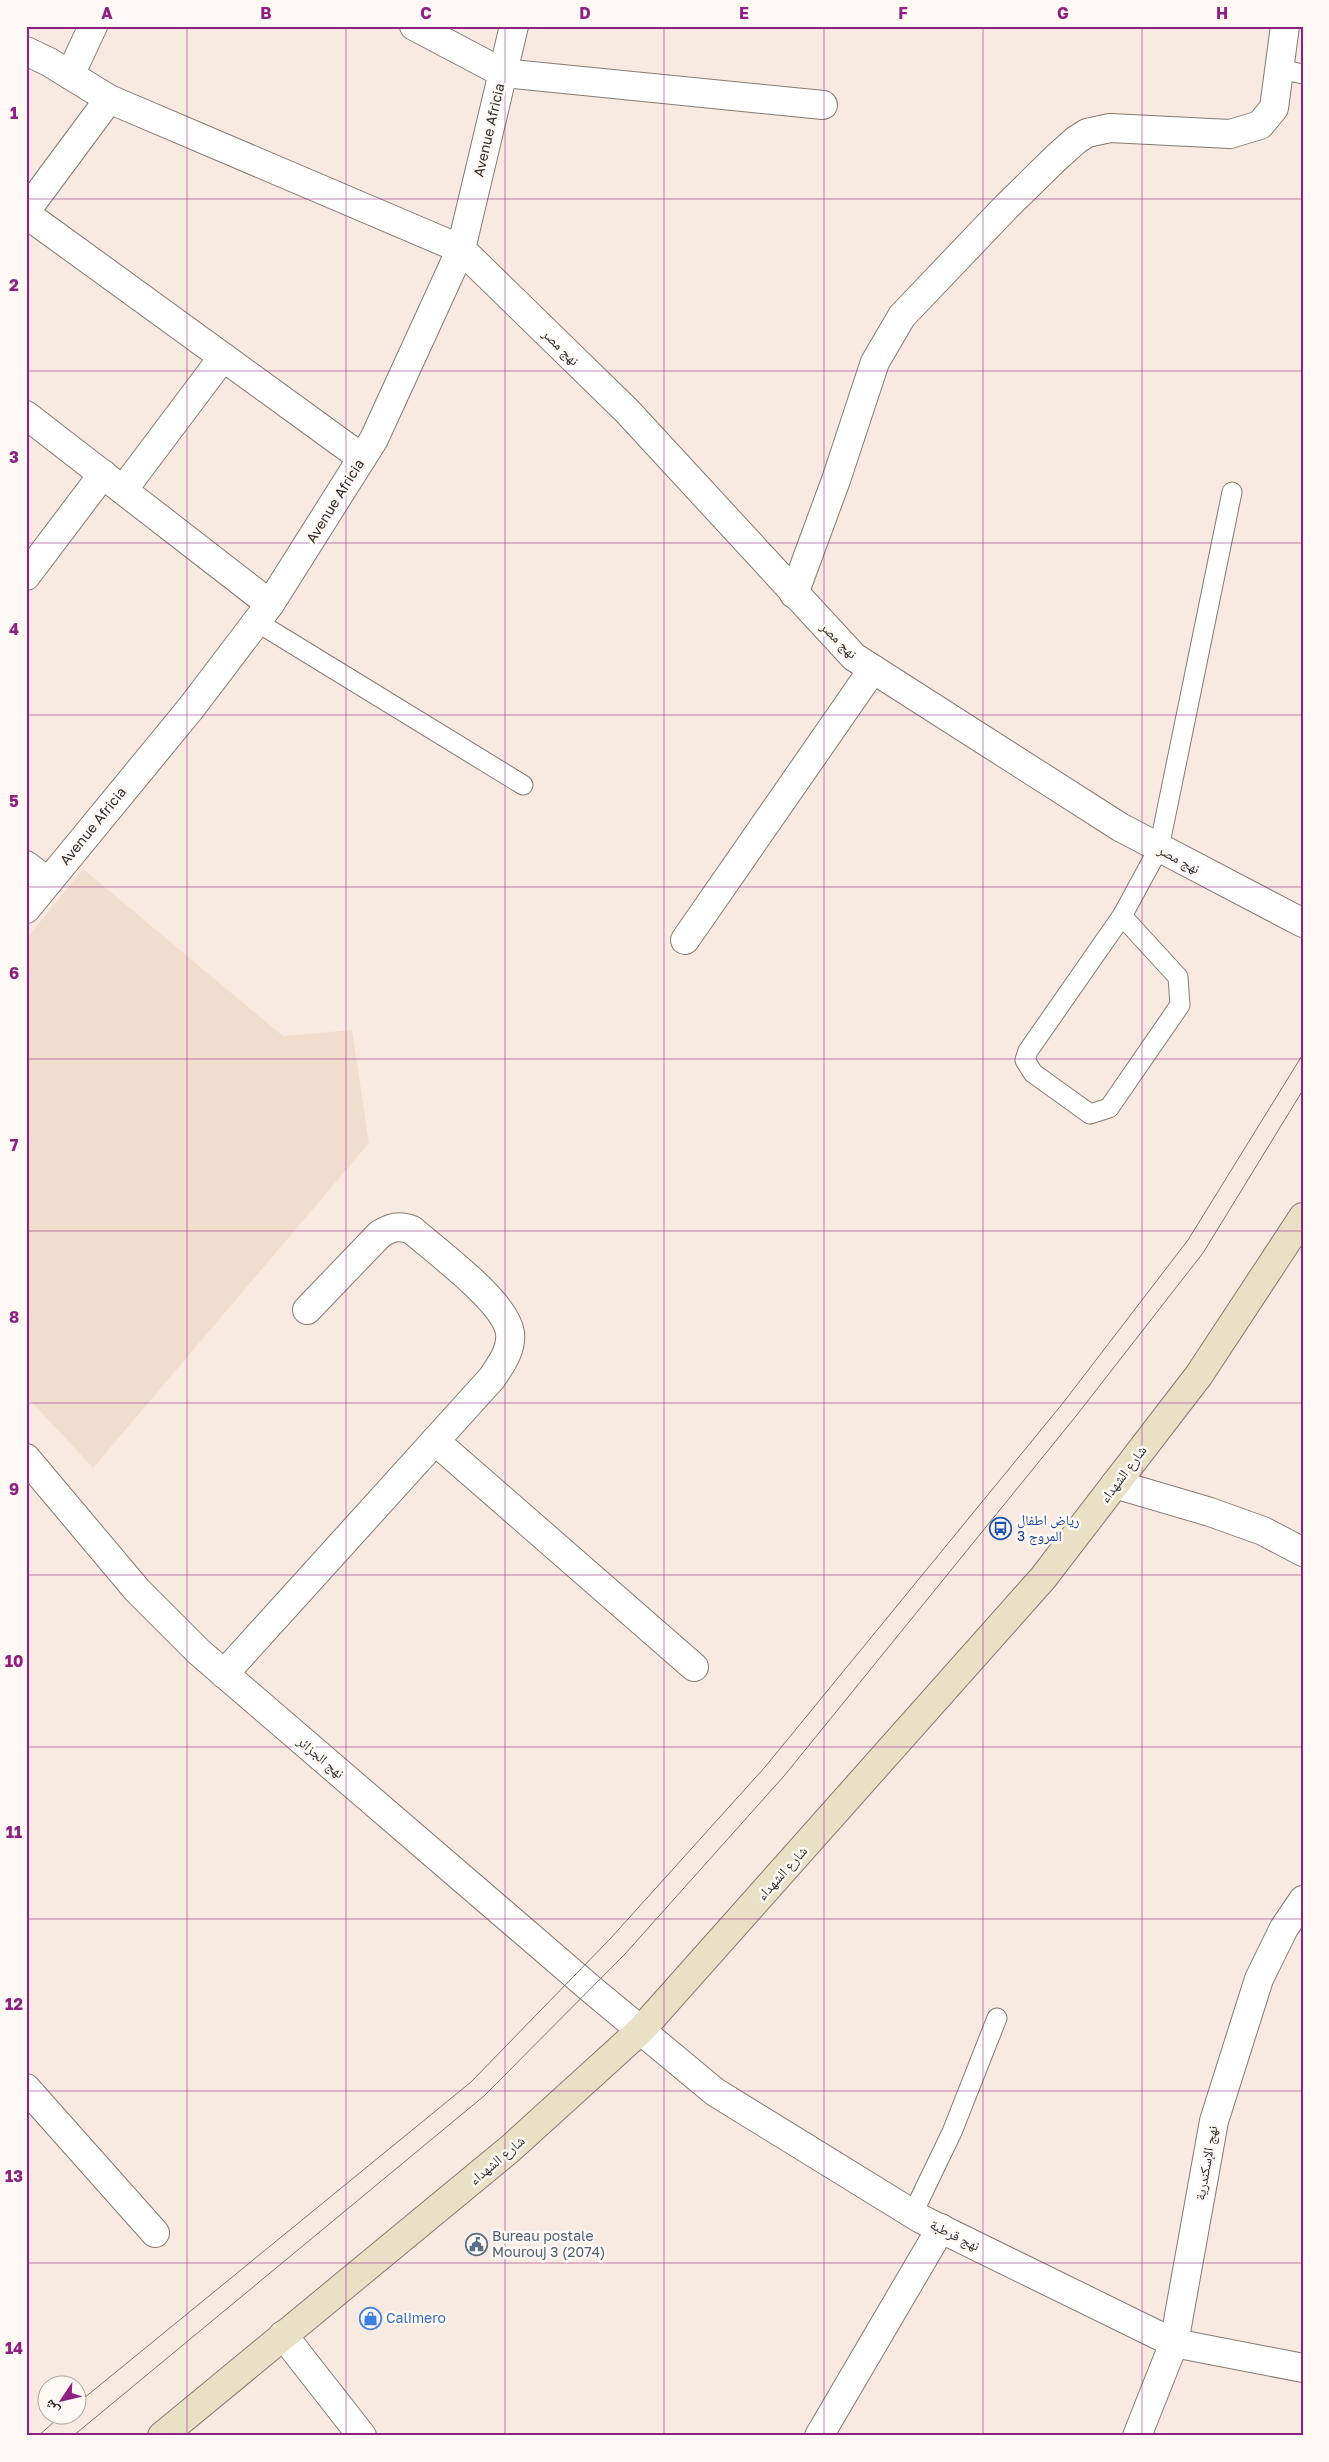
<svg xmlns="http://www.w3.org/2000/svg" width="1329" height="2462" viewBox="0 0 1329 2462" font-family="'Golos Text','Noto Naskh Arabic',sans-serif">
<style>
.built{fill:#f1ddce}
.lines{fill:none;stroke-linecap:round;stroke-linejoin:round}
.service-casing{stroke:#867a71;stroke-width:21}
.minor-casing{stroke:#867a71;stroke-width:30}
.tertiary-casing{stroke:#867a71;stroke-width:30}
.secondary-casing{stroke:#867a71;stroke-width:30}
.service{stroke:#fff;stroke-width:19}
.minor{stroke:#fff;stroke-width:28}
.tertiary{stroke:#fff;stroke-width:28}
.secondary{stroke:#e9e0c5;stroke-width:28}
.tram{stroke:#7c746e;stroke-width:1}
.grid{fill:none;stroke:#8e2083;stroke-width:1;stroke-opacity:0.55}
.labels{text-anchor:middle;stroke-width:5;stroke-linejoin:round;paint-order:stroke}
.street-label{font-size:14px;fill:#302b27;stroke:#fff9f5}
.transit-label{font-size:14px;fill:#164399;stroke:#fff9f5;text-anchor:start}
.service-label{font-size:14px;fill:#4e5e75;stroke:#fff9f5;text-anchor:start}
.shop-label{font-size:14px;fill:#366cbe;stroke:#fff9f5;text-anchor:start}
.neatline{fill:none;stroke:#8e2083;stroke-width:2}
.grid-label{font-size:16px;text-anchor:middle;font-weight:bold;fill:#8e2083}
</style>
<rect width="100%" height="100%" fill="#f8eae0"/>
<path class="built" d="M 83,869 L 283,1036 L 352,1030 L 369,1143 L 93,1468 L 26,1396 L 26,939 Z"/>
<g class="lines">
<defs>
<g id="service">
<path d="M 1279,69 L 1303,74"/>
<path d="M 257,622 L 523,785"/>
<path d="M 1122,916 L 1178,977 L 1180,1005 L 1109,1108 L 1090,1114 L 1033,1073 L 1025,1060 L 1028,1051 L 1122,916 L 1159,848 L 1232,492"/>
<path d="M 913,2213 L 952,2132 L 997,2018"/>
</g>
<g id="minor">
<path d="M 414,26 L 503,73 L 823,105"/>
<path d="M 26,51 L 49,62 L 109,99 L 461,249"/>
<path d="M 70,75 L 93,26"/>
<path d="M 26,211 L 109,99"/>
<path d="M 26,214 L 362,458"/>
<path d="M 26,415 L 270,604"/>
<path d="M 123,490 L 223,357"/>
<path d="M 26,576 L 103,474"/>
<path d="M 794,594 L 836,480 L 875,362 L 902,316 L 1006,207 L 1056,158 L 1076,140 L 1087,133 L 1110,128 L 1230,134 L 1260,125 L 1274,108 L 1285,26"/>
<path d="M 26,865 L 48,882"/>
<path d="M 685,940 L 873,669"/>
<path d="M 435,1441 L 694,1667"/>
<path d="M 26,1458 L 137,1590 L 199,1652 L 591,1989 L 715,2092 L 921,2219 L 1174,2343 L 1303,2368"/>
<path d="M 1115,1484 L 1210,1512 L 1263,1531 L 1303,1552"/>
<path d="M 224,1674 L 492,1378 C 501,1364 512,1350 510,1333 C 506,1302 437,1252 412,1230 C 399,1225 392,1227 380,1234 L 307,1310"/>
<path d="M 26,2088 L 155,2233"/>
<path d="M 283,2335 L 362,2436"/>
<path d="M 819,2436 L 941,2228"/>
<path d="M 1137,2436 L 1174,2343 L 1214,2121 L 1259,1979 L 1284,1928 L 1303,1900"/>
</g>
<g id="tertiary">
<path d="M 461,249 L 627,411 L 854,657 L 1120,827 L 1303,923"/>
<path d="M 26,909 L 191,708 L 270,604 L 374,439 L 461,249 L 514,26"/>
</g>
<path id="secondary" d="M 162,2436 L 511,2148 L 641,2030 L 1043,1578 L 1199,1375 L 1303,1217"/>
</defs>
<use href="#service" class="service-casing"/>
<use href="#minor" class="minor-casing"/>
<use href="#tertiary" class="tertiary-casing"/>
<use href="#secondary" class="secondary-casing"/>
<use href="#service" class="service"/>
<use href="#minor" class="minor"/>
<use href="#tertiary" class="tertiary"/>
<use href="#secondary" class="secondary"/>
<g class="tram">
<path d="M 78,2403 L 471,2082 L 610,1939 L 765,1767 L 1063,1403 L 1188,1240 L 1303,1054"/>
<path d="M 38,2436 L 63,2414"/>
<path d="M 73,2436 L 484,2096 L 625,1954 L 784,1776 L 1076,1416 L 1203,1253 L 1303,1090"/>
</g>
</g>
<path class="grid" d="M 187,26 L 187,2436M 346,26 L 346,2436M 505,26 L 505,2436M 664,26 L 664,2436M 824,26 L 824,2436M 983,26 L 983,2436M 1142,26 L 1142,2436M 26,199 L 1303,199M 26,371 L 1303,371M 26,543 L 1303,543M 26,715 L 1303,715M 26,887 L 1303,887M 26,1059 L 1303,1059M 26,1231 L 1303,1231M 26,1403 L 1303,1403M 26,1575 L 1303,1575M 26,1747 L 1303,1747M 26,1919 L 1303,1919M 26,2091 L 1303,2091M 26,2263 L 1303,2263"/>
<defs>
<symbol id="bus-ring" viewBox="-11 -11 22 22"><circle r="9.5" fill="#fff9f5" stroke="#1a4fb4" stroke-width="1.5"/><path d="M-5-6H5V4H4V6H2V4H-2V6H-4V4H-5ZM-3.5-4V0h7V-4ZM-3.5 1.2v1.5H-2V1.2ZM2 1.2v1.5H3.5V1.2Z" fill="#1a4fb4"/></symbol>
<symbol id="civic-ring" viewBox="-11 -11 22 22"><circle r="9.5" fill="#fff9f5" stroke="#5c6f8a" stroke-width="1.5"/><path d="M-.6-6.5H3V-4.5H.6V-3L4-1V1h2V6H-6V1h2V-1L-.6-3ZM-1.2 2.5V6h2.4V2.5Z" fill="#5c6f8a"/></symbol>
<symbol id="shop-ring" viewBox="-11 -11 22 22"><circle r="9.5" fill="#fff9f5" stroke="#3f7fe0" stroke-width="1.5"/><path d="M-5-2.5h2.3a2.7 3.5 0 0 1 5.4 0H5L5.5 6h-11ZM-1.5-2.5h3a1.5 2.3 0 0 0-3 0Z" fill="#3f7fe0"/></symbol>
</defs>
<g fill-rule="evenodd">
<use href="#bus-ring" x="988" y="1516" width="25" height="25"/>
<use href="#civic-ring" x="464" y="2232" width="25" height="25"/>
<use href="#shop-ring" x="358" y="2306" width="25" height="25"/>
</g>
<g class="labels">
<g class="street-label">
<text transform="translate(489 130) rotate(-77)" y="5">Avenue Africia</text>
<text transform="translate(561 347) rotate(45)" y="5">نهج مصر</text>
<text transform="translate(335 501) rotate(-58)" y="5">Avenue Africia</text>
<text transform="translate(839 640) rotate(45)" y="5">نهج مصر</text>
<text transform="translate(93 826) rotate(-51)" y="5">Avenue Africia</text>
<text transform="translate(1179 859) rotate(28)" y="5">نهج مصر</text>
<text transform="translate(1123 1474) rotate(-53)" y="5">شارع الشهداء</text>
<text transform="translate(321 1757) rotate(40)" y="5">نهج الجزائر</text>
<text transform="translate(782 1873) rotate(-48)" y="5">شارع الشهداء</text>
<text transform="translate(497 2160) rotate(-40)" y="5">شارع الشهداء</text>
<text transform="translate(1206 2163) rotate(-80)" y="5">نهج الإسكندرية</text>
<text transform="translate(955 2235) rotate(26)" y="5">نهج قرطبة</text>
</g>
<g class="transit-label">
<text x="1017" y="1525">رياض اطفال<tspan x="1017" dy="16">المروج 3</tspan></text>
</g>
<g class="service-label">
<text x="492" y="2241">Bureau postale<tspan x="492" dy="16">Mourouj 3 (2074)</tspan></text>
</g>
<g class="shop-label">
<text x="386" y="2323">Calimero</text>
</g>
</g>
<rect width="1329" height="2462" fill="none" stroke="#fff9f5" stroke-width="55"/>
<g transform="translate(62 2400) rotate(235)"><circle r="24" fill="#fff9f5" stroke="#aca7a3"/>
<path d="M0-4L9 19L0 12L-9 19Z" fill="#8e2083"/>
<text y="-8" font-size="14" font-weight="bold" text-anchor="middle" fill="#302b27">ش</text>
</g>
<rect x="28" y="28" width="1274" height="2406" class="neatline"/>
<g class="grid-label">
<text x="107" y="19">A</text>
<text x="266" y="19">B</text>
<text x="426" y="19">C</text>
<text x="585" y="19">D</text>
<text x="744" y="19">E</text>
<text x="903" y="19">F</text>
<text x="1063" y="19">G</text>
<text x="1222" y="19">H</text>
<text x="14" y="119">1</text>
<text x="14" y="291">2</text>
<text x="14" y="463">3</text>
<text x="14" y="635">4</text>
<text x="14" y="807">5</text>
<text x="14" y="979">6</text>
<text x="14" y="1151">7</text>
<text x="14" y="1323">8</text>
<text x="14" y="1495">9</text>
<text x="14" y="1667">10</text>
<text x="14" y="1838">11</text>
<text x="14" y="2010">12</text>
<text x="14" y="2182">13</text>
<text x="14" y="2354">14</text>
</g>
</svg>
